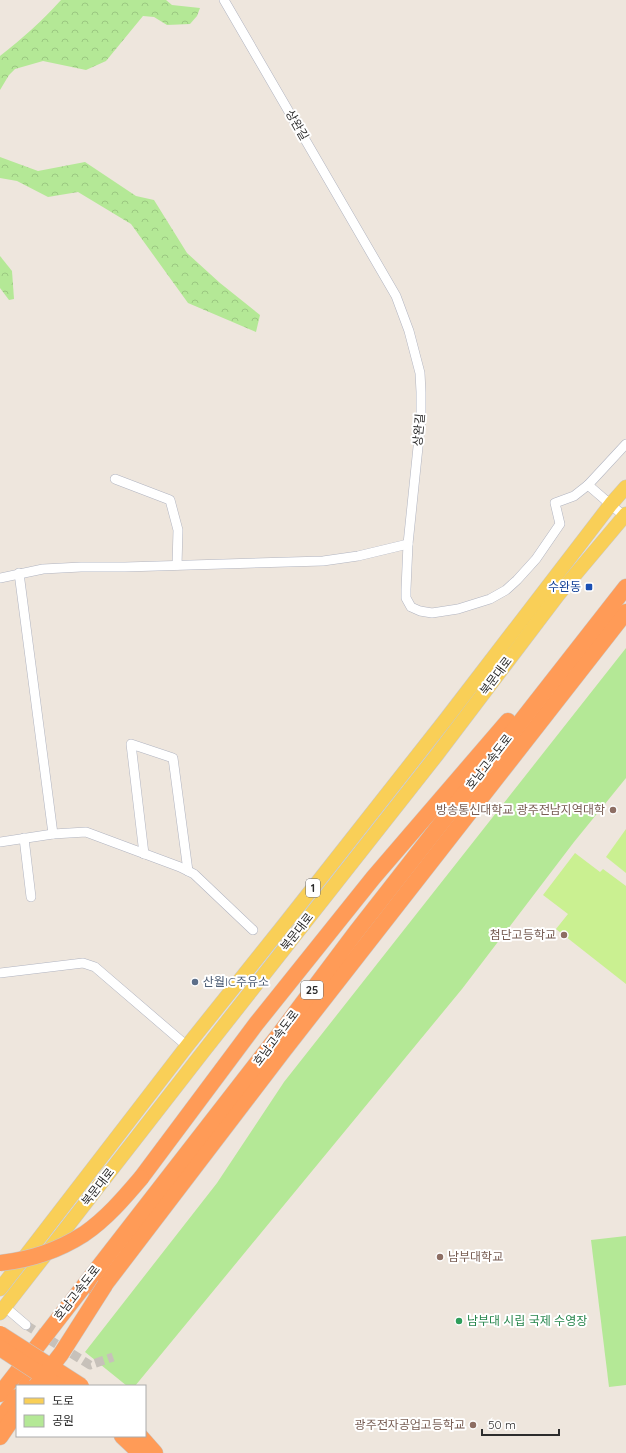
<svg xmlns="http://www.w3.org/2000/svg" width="626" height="1453" viewBox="0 0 626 1453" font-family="Quicksand,'Noto Sans KR',sans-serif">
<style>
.green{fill:#b4e896}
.forest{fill:url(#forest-crowns)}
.pitch{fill:#caf091}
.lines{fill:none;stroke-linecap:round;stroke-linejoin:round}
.minor-tunnel{stroke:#c7c1ba;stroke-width:9;stroke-dasharray:9 4.5;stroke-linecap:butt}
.minor-casing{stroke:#b1b4c0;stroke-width:10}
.primary-casing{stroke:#c8c8c8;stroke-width:15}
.motorway-casing{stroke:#c8c8c8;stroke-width:17}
.minor{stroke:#fff;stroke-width:9}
.primary{stroke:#f9cf57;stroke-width:14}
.motorway{stroke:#ff9b57;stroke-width:16}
.motorway-bridge-casing{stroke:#c8c8c8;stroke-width:17;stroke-linecap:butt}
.motorway-bridge{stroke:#ff9b57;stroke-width:16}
.transit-dot{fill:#1a4fb4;stroke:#fff;stroke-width:1.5}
.education-dot{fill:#8d6e63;stroke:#fff;stroke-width:1.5}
.service-dot{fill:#5c6f8a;stroke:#fff;stroke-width:1.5}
.leisure-dot{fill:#2e9e5b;stroke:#fff;stroke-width:1.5}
.labels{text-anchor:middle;stroke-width:4;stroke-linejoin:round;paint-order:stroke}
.shield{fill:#fff;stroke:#6b6b6b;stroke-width:1}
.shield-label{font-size:11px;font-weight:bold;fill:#2c2c2c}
.street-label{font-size:12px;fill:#2c2c2c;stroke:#fff}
.transit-label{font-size:12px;fill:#164399;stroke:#fff;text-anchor:end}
.education-label{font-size:12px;fill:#785e54;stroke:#fff;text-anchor:end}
.service-label{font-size:12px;fill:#4e5e75;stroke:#fff;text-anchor:start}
.leisure-label{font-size:12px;fill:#27864d;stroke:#fff;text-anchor:start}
</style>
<defs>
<pattern id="forest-crowns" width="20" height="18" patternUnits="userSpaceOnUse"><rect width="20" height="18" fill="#b4e896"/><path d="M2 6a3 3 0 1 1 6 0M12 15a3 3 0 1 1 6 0" fill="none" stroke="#9bc781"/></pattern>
</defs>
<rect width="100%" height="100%" fill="#eee6dd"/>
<g class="green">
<path d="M 626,648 L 626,778 L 574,842 L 462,989 L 135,1386 L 127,1386 L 85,1352 L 217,1183 L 284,1082 Z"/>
<path d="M 626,1236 L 626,1385 L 609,1387 L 591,1240 Z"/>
</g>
<g class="forest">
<path d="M 61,0 L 166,0 L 172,5 L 200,8 L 197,16 L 190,24 L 167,25 L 154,17 L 143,16 L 106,61 L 86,70 L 43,61 L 15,69 L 9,75 L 0,90 L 0,56 C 22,39 42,21 61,0 Z"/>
<path d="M 0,157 L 38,171 L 85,162 L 136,196 L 154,200 L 187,253 L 220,283 L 260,315 L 256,332 L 188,303 L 131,224 L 78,192 L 48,197 L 17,181 L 0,178 Z"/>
<path d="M 0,256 L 12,271 L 14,299 L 9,300 L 0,288 Z"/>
</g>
<g class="pitch">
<path d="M 626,829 L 626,873 L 606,857 Z"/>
<path d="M 575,853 L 600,872 L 603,869 L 626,886 L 626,984 L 556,929 L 568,914 L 543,895 Z"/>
</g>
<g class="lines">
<path class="minor-tunnel" d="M 26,1325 L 90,1365 L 113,1357"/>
<defs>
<g id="minor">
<path d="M 224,0 L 396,296 L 409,331 L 420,373 L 421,392 L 421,418 L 408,544 L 406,589 L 406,598 L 411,607 L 420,611 L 432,613 L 458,609 L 490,599 L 506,590 L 517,580 L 536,559 L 560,524 L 555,503 L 574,496 L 588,485 L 626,444"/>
<path d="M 115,479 L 170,500 L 178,530 L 177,565"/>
<path d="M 588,485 L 624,516"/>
<path d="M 19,573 L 53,834"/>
<path d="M 0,578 L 43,569 L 81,567 L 125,567 L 323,561 L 358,556 L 408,544"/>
<path d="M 24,838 L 31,897"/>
<path d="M 0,842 L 53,834 L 86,832 L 180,867 L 194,874 L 253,930"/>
<path d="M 144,854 L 131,744 L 173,758 L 188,871"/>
<path d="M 0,973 L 83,963 L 95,967 L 187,1046"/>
<path d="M 5,1307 L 26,1325"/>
</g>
<g id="primary">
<path d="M 0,1289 L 187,1046 L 283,926 L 446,719 L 611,504 L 626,487"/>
<path d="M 0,1313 L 203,1052 L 436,756 L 558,595 L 626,514"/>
</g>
<g id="motorway">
<path d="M 141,1178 L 256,1024 L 373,878 L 508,721"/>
<path d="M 97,1295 L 284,1050 L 626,612"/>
<path d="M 26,1386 L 42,1365"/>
<path d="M 0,1394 L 278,1036 L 356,932 L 626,587"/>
<path d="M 1,1418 L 17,1397"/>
<path d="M 122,1436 L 140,1453"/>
<path d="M 140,1436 L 155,1453"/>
<path d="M 0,1437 L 17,1412"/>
</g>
</defs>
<use href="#minor" class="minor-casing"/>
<use href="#primary" class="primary-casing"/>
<use href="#motorway" class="motorway-casing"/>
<use href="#minor" class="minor"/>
<use href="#primary" class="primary"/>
<use href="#motorway" class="motorway"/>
<defs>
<g id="motorway-bridge">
<path d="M 0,1263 C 29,1260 59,1250 84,1234 C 106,1219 124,1198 141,1178"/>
<path d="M 0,1334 L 81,1386"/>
<path d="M 0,1348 L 58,1386"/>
<path d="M 36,1386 L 61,1354 L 105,1285"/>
</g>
</defs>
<use href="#motorway-bridge" class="motorway-bridge-casing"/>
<use href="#motorway-bridge" class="motorway-bridge"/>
</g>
<rect class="transit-dot" x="585" y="583" width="8" height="8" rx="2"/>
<g class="education-dot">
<circle cx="613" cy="810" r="4"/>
<circle cx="564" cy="935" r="4"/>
<circle cx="440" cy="1257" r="4"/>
<circle cx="473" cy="1425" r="4"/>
</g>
<circle class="service-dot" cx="195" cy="982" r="4"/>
<circle class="leisure-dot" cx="459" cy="1321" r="4"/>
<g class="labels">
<g class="shield">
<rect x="306" y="879" width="14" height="18" rx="3"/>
<rect x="301" y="981" width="22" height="18" rx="3"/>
</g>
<g class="shield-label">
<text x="313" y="892">1</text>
<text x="312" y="994">25</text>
</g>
<g class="street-label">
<text transform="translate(297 125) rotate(60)" y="4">상완길</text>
<text transform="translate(419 430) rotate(-85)" y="4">상완길</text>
<text transform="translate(496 676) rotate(-53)" y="4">북문대로</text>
<text transform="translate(489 762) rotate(-52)" y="4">호남고속도로</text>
<text transform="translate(297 932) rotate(-52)" y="4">북문대로</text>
<text transform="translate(276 1038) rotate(-53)" y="4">호남고속도로</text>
<text transform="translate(98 1187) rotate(-52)" y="4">북문대로</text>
<text transform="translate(77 1293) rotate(-52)" y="4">호남고속도로</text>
</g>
<g class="transit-label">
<text x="581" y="591">수완동</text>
</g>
<g class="education-label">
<text x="605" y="814">방송통신대학교 광주전남지역대학</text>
<text x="556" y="939">첨단고등학교</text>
<text x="448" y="1261" text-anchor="start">남부대학교</text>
<text x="465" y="1429">광주전자공업고등학교</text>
</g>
<g class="service-label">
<text x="203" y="986">산월IC주유소</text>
</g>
<g class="leisure-label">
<text x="467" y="1325">남부대 시립 국제 수영장</text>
</g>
</g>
<rect x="16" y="1385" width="130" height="52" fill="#ffffff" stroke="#ababab"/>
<rect x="24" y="1398" width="20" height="6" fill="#f9cf57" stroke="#ababab"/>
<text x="52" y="1405" font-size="12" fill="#2c2c2c">도로</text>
<rect x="24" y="1415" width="20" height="12" fill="#b4e896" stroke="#ababab"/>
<text x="52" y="1425" font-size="12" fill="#2c2c2c">공원</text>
<path d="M482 1429v6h77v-6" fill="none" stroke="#2c2c2c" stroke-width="2"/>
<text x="488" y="1429" font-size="12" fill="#2c2c2c" stroke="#ffffff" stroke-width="3" paint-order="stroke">50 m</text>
</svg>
